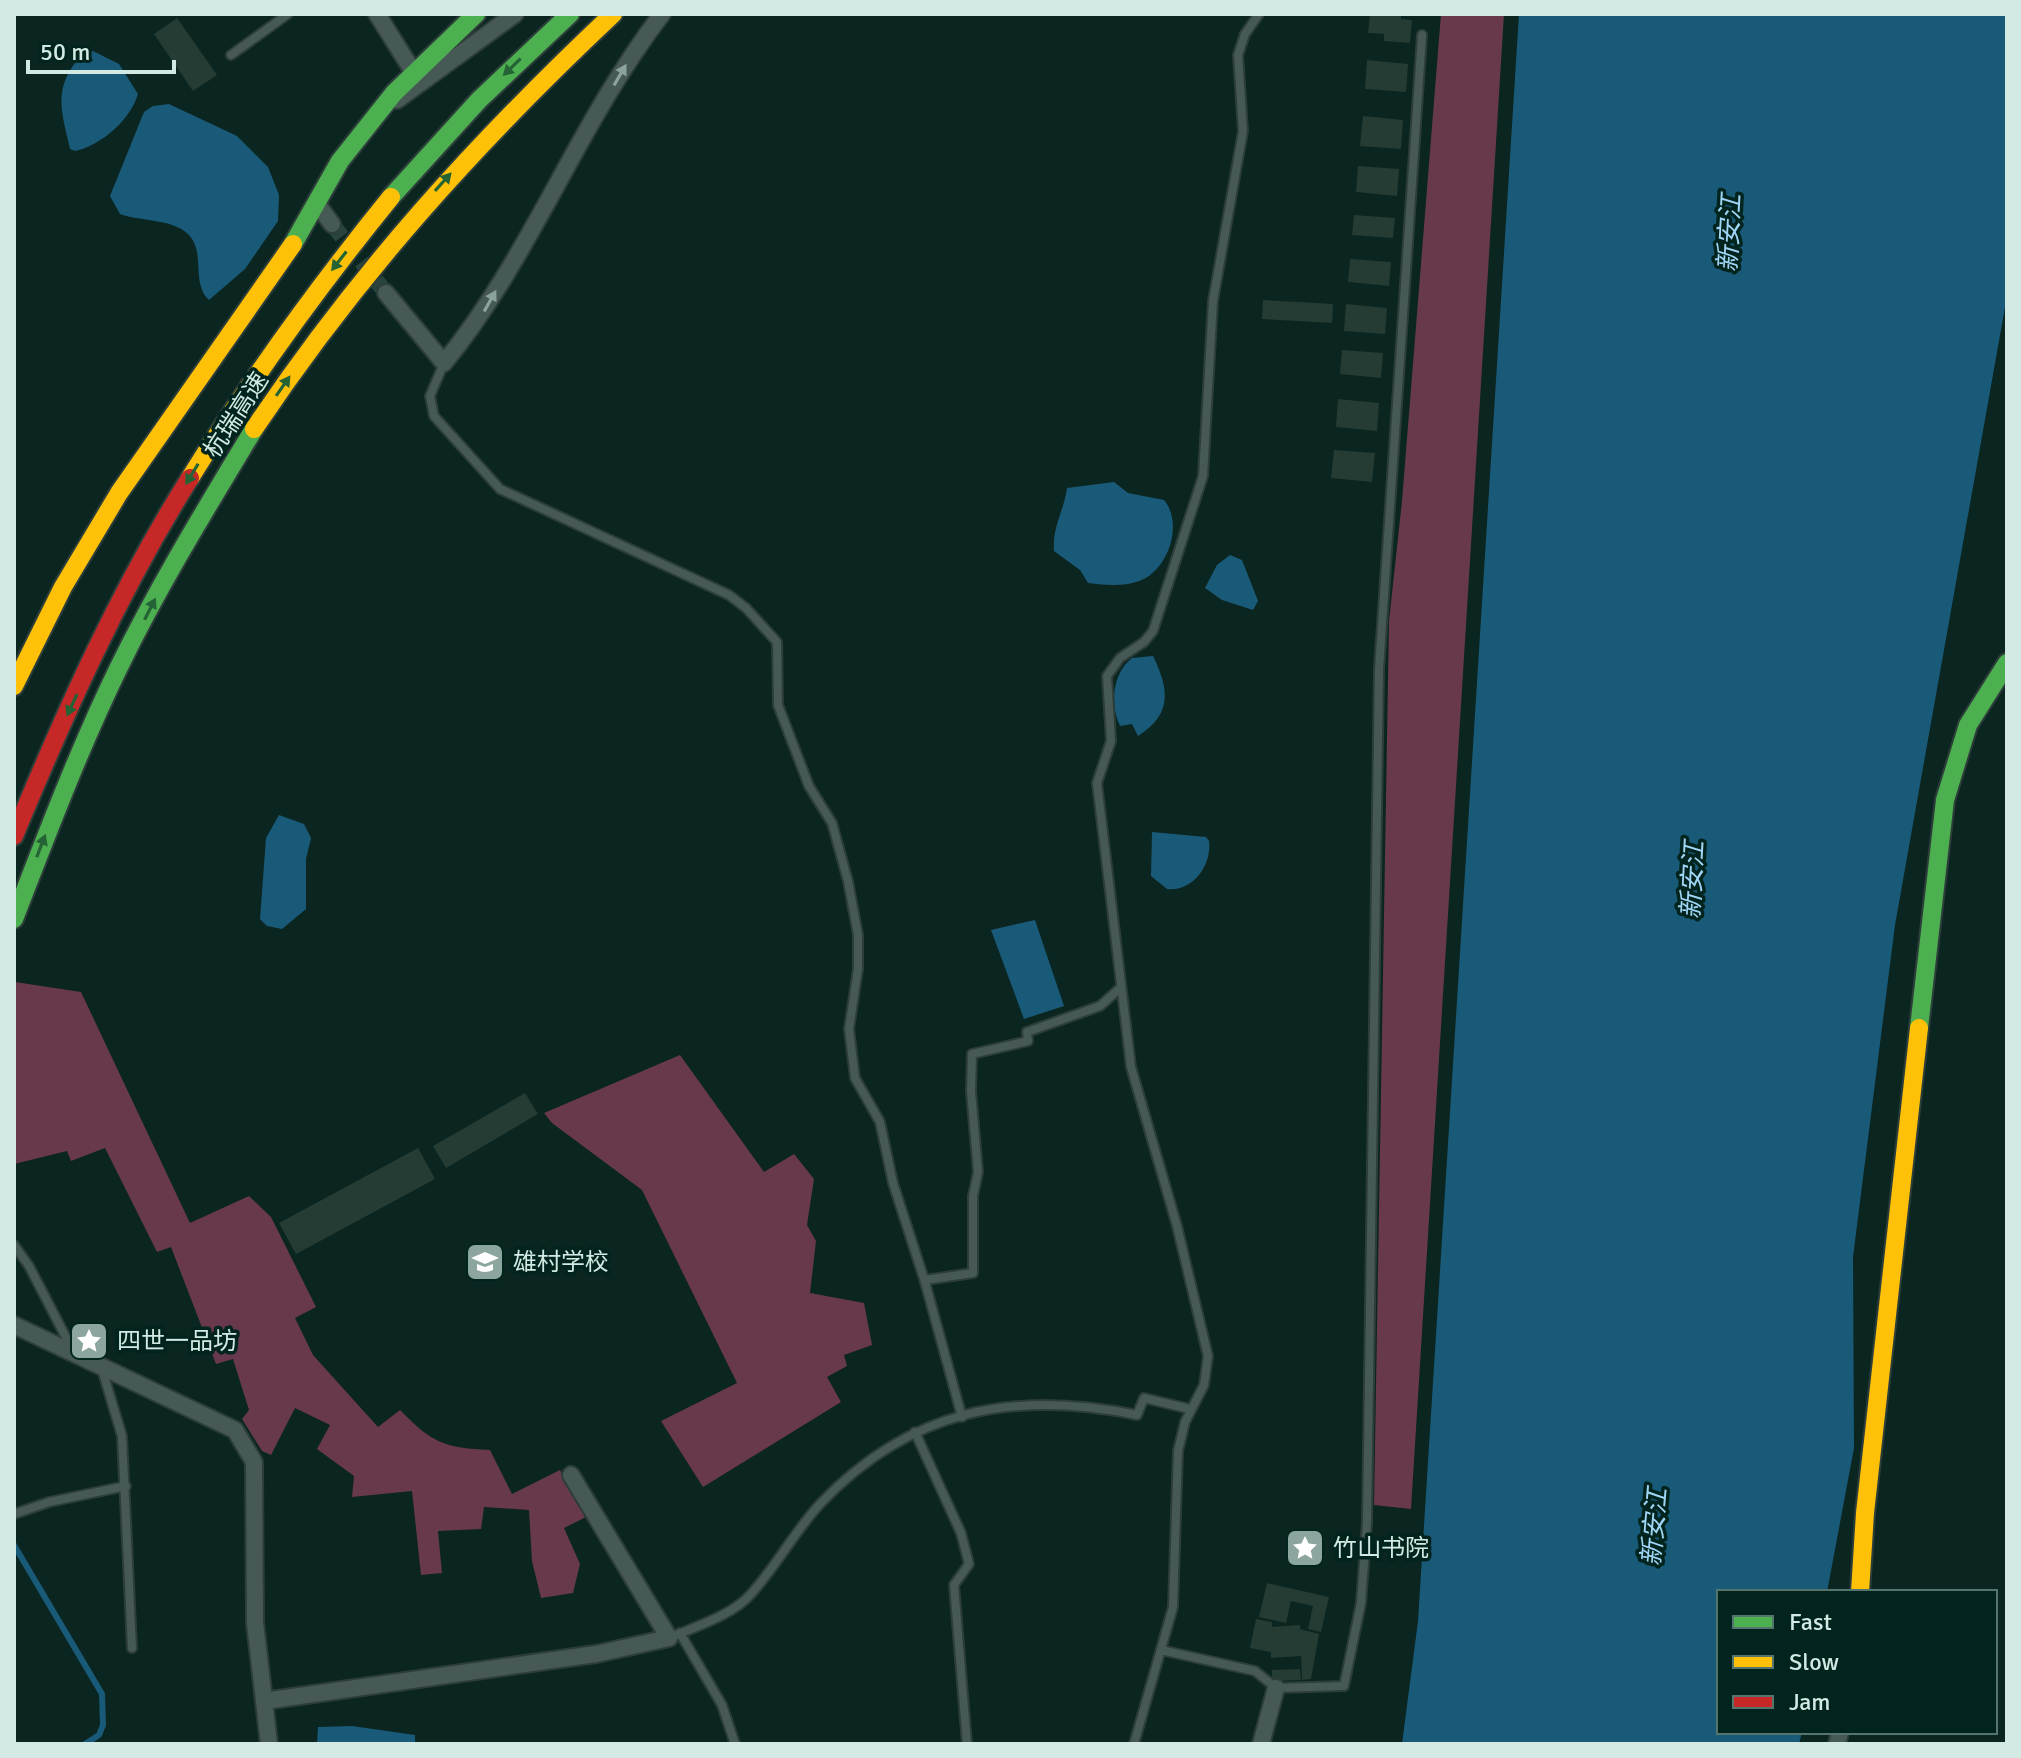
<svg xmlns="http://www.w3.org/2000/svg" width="2021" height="1758" viewBox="0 0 2021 1758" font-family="Signika,'Noto Sans SC',sans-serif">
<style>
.forest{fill:#68394c}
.water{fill:#1a5a79}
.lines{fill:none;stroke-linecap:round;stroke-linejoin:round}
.stream{stroke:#1a5a79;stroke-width:6}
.building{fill:#243c33}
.street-tunnel{stroke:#29433d;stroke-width:16;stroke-dasharray:16 8;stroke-linecap:butt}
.lane-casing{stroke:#2d3e3a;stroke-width:12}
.street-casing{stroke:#2d3e3a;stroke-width:20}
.fast-casing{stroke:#2d3e3a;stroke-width:22}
.slow-casing{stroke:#2d3e3a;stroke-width:22}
.jam-casing{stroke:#2d3e3a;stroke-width:22}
.lane{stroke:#475954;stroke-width:8}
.street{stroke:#475954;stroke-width:16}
.fast{stroke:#4caf50;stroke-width:18}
.slow{stroke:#ffc107;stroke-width:18}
.jam{stroke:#c62828;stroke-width:18}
.oneway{fill:#236334}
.oneway2{fill:#8ca29c}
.labels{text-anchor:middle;stroke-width:7;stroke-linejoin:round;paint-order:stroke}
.street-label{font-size:24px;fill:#d2eae3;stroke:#01251e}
.poi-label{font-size:24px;fill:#d2eae3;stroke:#01251e;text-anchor:start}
.water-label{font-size:26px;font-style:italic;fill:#a1d5f5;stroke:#01251e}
</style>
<rect width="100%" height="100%" fill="#0b2520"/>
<g class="forest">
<path d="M 1441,14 L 1504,14 L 1411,1509 L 1374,1505 L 1389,621 L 1402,501 Z"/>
<path d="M 15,982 L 81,992 L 190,1223 L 249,1196 L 271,1217 L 316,1307 L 295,1318 L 313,1355 L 378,1427 L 400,1410 C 432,1443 445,1448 490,1450 L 512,1494 L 560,1470 L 588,1516 L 564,1528 L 580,1564 L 573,1593 L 541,1598 L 532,1561 L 529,1510 L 484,1507 L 481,1529 L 438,1531 L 442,1573 L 421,1575 L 412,1491 L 352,1497 L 354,1476 L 317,1449 L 330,1425 L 295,1408 L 271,1455 L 262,1451 L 242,1419 L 249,1410 L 233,1359 L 216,1364 L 171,1247 L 157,1252 L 105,1148 L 71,1161 L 67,1151 L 14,1164 Z"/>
<path d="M 680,1055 L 764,1172 L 794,1154 L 814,1179 L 807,1225 L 816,1241 L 810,1293 L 864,1303 L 872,1345 L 844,1355 L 847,1366 L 827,1377 L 841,1402 L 703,1487 L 661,1421 L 737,1383 L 642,1190 L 552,1123 L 544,1113 Z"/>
</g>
<g class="water">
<path d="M 1519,14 L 2007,14 L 2007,296 L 1895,925 L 1853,1257 L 1854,1448 L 1827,1592 L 1719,1592 L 1719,1732 L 1802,1732 L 1799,1744 L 1402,1744 L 1418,1621 Z"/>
<path d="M 93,51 L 119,64 L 138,94 C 130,120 102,145 75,151 L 70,149 C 61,108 52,88 83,53 Z"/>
<path d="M 169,104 L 237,136 L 268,167 L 279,195 L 278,221 L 245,269 L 209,300 C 189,281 209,247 183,230 C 165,219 140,221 120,214 L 110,196 L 144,112 L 153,106 Z"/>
<path d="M 1114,482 L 1128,493 L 1164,500 C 1184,524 1168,571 1139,581 C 1122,587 1105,585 1088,583 L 1080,570 L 1054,551 C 1052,527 1064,511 1067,488 Z"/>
<path d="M 1230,555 L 1242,560 L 1258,601 L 1253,610 L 1222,600 L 1205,588 L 1217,565 Z"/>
<path d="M 1153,656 C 1169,689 1173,714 1138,736 L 1132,724 L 1120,726 C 1110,704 1112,674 1132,658 Z"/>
<path d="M 279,815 L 304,824 L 311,838 L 306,859 L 306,909 L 282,929 L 267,926 L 260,919 L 266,838 Z"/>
<path d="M 1152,832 L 1206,837 L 1209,841 C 1212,866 1192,892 1167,889 L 1151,876 Z"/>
<path d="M 1035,920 L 1064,1006 L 1024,1019 L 991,930 Z"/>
<path d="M 352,1726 L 415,1735 L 415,1744 L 317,1744 L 318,1727 Z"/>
</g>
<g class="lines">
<path class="stream" d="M 14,1545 L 102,1694 L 103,1725 L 99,1735 L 85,1744"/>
</g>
<g class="building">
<path d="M 1370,14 L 1401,14 L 1401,19 L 1412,20 L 1410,43 L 1384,41 L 1384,34 L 1368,33 Z"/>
<path d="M 177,18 L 217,75 L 193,91 L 154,34 Z"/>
<path d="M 1367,60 L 1408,64 L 1406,92 L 1365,89 Z"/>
<path d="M 1363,116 L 1403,120 L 1401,149 L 1360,146 Z"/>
<path d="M 1358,166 L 1399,169 L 1397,196 L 1356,192 Z"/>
<path d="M 1354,215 L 1395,218 L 1393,238 L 1352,235 Z"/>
<path d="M 1350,259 L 1391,262 L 1389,286 L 1348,282 Z"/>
<path d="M 1263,300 L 1333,304 L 1332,323 L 1262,319 Z"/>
<path d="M 1346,304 L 1387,308 L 1385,334 L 1344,331 Z"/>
<path d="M 1342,350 L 1383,353 L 1381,378 L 1340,374 Z"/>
<path d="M 1338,399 L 1379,403 L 1377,431 L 1336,427 Z"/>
<path d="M 1334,450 L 1375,453 L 1372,482 L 1331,478 Z"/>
<path d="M 525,1093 L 538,1114 L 446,1168 L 433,1146 Z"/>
<path d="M 418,1148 L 435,1179 L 296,1254 L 279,1223 Z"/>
<path d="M 1267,1583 L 1329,1597 L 1321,1632 L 1308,1629 L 1313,1606 L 1291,1601 L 1286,1623 L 1259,1617 Z"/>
<path d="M 1256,1619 L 1272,1622 L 1272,1627 L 1300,1625 L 1300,1629 L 1319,1634 L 1311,1679 L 1302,1680 L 1301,1656 L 1271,1658 L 1271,1652 L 1250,1648 Z"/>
<path d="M 1300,1669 L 1301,1680 L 1272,1681 L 1272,1670 Z"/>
</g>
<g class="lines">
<path class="street-tunnel" d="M 332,224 L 386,293"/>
<defs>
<g id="lane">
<path d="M 231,55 L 288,14"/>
<path d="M 444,363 L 430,396 L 434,416 L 500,489 L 729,595 L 746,608 L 777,642 L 778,705 L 809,786 L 832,823 L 848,881 L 858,935 L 858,969 L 849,1029 L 855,1078 L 880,1122 L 893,1183 L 925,1282 L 962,1417"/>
<path d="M 14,1245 L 29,1266 L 72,1349"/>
<path d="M 925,1280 L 973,1273 L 973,1196 L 978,1172 L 971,1091 L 972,1054 L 1028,1041 L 1027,1032 L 1100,1006 L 1119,989"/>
<path d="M 101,1366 L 122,1436 L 132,1648"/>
<path d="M 915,1432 L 961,1533 L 969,1564 L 954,1585 L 967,1744"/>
<path d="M 14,1514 L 49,1502 L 126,1486"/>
<path d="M 680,1633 L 722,1705 L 735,1744"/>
<path d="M 669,1638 C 694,1627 731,1616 750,1595 C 776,1567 794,1532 820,1504 C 910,1409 1014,1390 1137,1415 L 1144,1398 L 1190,1409"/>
<path d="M 1161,1650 L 1255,1671 L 1276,1688 L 1344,1686 L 1361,1603 L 1367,1522 L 1379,669 L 1422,35"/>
<path d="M 1134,1744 L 1173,1607 L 1178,1451 L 1185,1422 L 1204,1385 L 1208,1356 L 1177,1226 L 1131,1067 L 1097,783 L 1111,741 L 1107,676 L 1120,658 L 1144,642 L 1153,631 L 1203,476 L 1213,301 L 1243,131 L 1238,55 L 1245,34 L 1259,14"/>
</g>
<g id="street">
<path d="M 377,14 L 414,73"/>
<path d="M 397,100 L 515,14"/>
<path d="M 317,204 L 332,224"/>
<path d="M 386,293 L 444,363 C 531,257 578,123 662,14"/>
<path d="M 14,1325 L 235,1430 L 254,1462 L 255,1623 L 269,1744"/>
<path d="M 264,1701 L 596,1654 L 669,1638 L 571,1475"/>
<path d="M 1261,1744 L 1276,1688"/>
<path d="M 1837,1744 L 1840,1732"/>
</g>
<g id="fast">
<path d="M 391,197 L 479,100 L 570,14"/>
<path d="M 293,244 L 340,161 L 394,93 L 476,14"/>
<path d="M 14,919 C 47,834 79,749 119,667 C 159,585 207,507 254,429"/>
<path d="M 1919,1028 L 1945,800 L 1968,725 L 2007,663"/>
</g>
<g id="slow">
<path d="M 254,429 C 359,272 476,143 613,14"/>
<path d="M 190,478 C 251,379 318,287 391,197"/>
<path d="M 14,686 L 63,587 L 119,493 L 293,244"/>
<path d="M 1860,1592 L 1865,1513 L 1919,1028"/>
</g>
<path id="jam" d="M 14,836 C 65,713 119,591 190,478"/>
</defs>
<use href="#lane" class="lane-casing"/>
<use href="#street" class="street-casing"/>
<use href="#fast" class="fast-casing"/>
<use href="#slow" class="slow-casing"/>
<use href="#jam" class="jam-casing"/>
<use href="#lane" class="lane"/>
<use href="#street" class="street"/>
<use href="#fast" class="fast"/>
<use href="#slow" class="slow"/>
<use href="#jam" class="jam"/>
</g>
<defs><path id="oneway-solid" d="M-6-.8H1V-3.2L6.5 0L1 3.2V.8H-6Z" transform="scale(2)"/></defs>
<g class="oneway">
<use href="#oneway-solid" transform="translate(512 67) rotate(136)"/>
<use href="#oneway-solid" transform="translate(443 182) rotate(-48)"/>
<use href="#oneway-solid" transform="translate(339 261) rotate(128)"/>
<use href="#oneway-solid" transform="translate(283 386) rotate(-55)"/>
<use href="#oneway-solid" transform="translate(192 474) rotate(121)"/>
<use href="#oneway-solid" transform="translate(150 609) rotate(-63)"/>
<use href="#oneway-solid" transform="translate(72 705) rotate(115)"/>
<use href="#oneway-solid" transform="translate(41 846) rotate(-69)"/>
</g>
<g class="oneway2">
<use href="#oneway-solid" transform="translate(620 75) rotate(-60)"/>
<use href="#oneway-solid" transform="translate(490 301) rotate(-61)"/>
</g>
<defs>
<symbol id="school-square" viewBox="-11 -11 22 22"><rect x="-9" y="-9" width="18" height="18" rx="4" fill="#8ca59f" stroke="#01251e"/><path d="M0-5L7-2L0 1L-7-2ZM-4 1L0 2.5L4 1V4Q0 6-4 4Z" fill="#fff"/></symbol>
<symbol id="sight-square" viewBox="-11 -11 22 22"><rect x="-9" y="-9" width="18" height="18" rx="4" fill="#8ca59f" stroke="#01251e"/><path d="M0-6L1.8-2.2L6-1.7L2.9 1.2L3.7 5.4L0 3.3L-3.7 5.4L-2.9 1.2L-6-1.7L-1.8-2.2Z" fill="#fff"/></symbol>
</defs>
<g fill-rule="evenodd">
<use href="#school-square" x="463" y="1240" width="44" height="44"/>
<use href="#sight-square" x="67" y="1319" width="44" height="44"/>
<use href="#sight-square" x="1283" y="1526" width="44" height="44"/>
</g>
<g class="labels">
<g class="street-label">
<text transform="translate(236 415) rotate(-57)" y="8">杭瑞高速</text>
</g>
<g class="poi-label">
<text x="513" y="1270">雄村学校</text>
<text x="117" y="1349">四世一品坊</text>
<text x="1333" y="1556">竹山书院</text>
</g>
<g class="water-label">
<text transform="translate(1729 233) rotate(-87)" y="9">新安江</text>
<text transform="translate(1692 880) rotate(-87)" y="9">新安江</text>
<text transform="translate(1654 1527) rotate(-85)" y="9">新安江</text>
</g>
</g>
<rect width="2021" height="1758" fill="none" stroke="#d2eae3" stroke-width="32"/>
<rect x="1717" y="1590" width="280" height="144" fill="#01251e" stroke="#55746d" stroke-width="2"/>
<rect x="1733" y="1616" width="40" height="12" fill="#4caf50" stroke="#55746d" stroke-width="2"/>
<text x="1789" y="1630" font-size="24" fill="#d2eae3">Fast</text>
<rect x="1733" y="1656" width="40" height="12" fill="#ffc107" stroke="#55746d" stroke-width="2"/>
<text x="1789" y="1670" font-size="24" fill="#d2eae3">Slow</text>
<rect x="1733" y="1696" width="40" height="12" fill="#c62828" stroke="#55746d" stroke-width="2"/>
<text x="1789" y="1710" font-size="24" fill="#d2eae3">Jam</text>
<path d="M28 60v12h146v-12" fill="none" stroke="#d2eae3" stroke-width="4"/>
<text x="40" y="60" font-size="24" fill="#d2eae3" stroke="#01251e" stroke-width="6" paint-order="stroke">50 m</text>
</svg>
